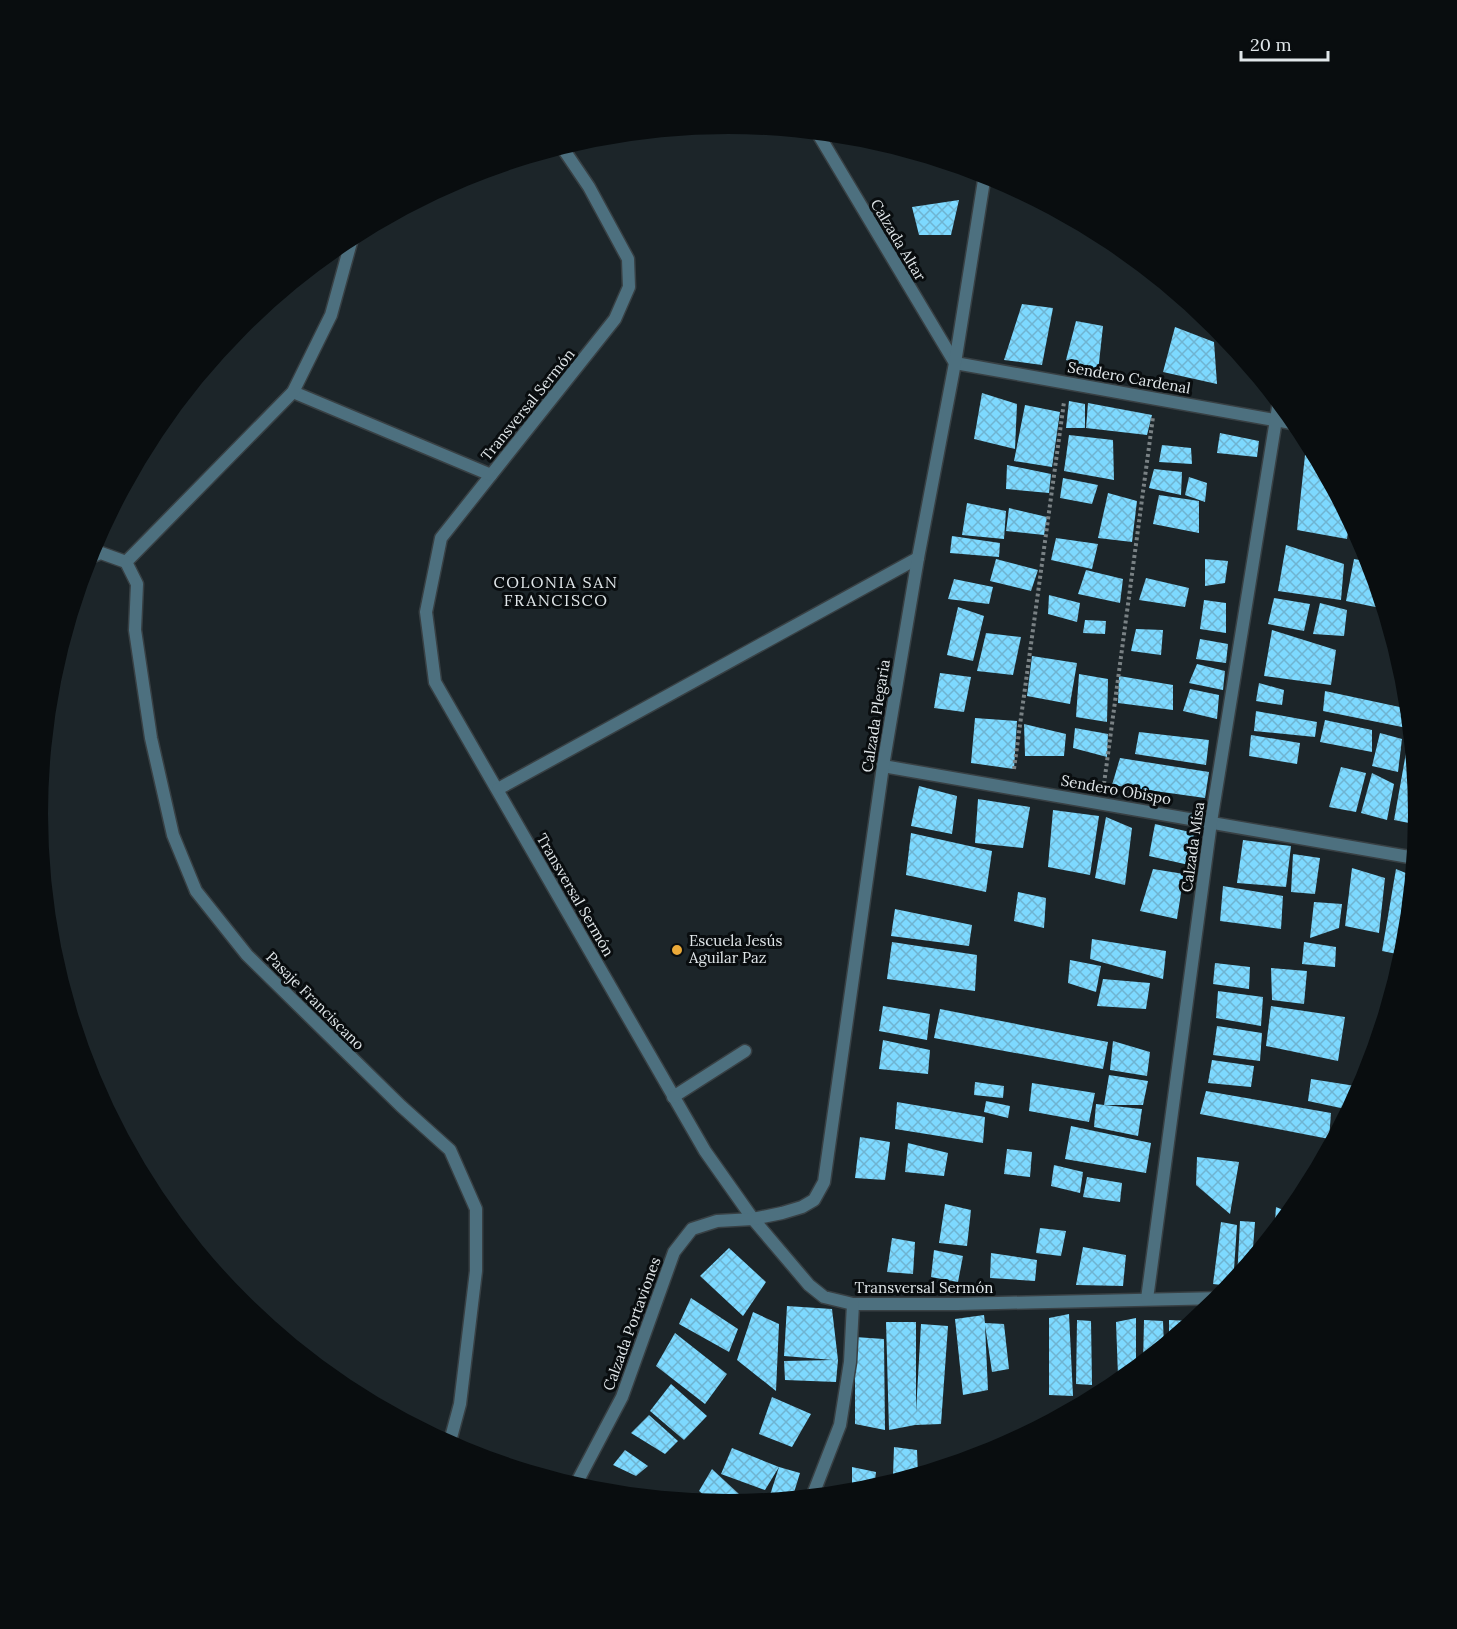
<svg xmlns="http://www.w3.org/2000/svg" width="1457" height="1629" viewBox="0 0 1457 1629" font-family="Lora,serif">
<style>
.building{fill:url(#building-cross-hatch)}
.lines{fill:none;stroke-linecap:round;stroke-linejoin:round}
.minor-casing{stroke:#384044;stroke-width:15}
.tertiary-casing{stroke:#384044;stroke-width:15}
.path{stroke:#7a8285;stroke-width:4;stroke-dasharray:3 3;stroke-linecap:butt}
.minor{stroke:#4d707f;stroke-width:12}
.tertiary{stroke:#4d707f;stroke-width:12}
.poi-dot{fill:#ebaa39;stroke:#090d0f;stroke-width:2}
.labels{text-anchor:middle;stroke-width:6;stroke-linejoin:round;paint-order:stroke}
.street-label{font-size:15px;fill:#e1e7ea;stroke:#090d0f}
.poi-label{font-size:15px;fill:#e1e7ea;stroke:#090d0f;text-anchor:start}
.neighbourhood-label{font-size:16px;letter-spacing:1.5px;fill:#e1e7ea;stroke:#090d0f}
</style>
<defs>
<pattern id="building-cross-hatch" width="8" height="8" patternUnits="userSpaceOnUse" patternTransform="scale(1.5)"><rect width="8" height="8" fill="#7dd9ff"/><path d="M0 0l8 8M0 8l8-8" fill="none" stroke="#6fb4d1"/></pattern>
</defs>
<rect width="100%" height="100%" fill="#1c2529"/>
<g class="building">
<path d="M 959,200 L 951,235 L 919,235 L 912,207 Z"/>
<path d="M 1022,304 L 1053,308 L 1042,365 L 1004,360 Z"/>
<path d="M 1076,321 L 1103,326 L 1098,372 L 1066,360 Z"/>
<path d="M 1175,327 L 1214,342 L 1217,384 L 1163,372 Z"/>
<path d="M 982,393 L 1017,404 L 1015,449 L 974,439 Z"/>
<path d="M 1069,401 L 1085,404 L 1085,428 L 1066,428 Z"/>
<path d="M 1088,403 L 1152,415 L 1147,435 L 1086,428 Z"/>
<path d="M 1025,405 L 1060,412 L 1052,467 L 1014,461 Z"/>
<path d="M 1220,433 L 1259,441 L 1257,457 L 1217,453 Z"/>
<path d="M 1069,435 L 1113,440 L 1114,480 L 1064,471 Z"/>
<path d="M 1162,445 L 1191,448 L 1192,464 L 1159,462 Z"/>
<path d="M 1305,455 L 1317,456 L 1350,519 L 1347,539 L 1297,530 Z"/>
<path d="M 1007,465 L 1051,474 L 1049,493 L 1006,489 Z"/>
<path d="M 1154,469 L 1182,472 L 1181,495 L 1149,488 Z"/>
<path d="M 1189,477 L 1207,483 L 1205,502 L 1185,495 Z"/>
<path d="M 1063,478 L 1098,485 L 1092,504 L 1060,498 Z"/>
<path d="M 1108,493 L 1137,501 L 1132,542 L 1098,538 Z"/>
<path d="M 1159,495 L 1199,501 L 1199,533 L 1153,524 Z"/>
<path d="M 967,503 L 1006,511 L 1004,539 L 962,535 Z"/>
<path d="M 1009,508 L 1047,517 L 1044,535 L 1006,531 Z"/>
<path d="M 1354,526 L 1361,538 L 1363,543 L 1352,541 Z"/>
<path d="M 952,536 L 1000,543 L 999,557 L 950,553 Z"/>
<path d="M 1056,538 L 1098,544 L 1092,569 L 1051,560 Z"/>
<path d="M 1286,545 L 1344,564 L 1341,600 L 1278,591 Z"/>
<path d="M 996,559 L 1038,570 L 1031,591 L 990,581 Z"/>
<path d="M 1205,559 L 1228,561 L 1225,583 L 1205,586 Z"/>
<path d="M 1354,559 L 1371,562 L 1385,609 L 1346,601 Z"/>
<path d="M 1086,570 L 1123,579 L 1120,603 L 1078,594 Z"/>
<path d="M 1146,578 L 1189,588 L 1185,607 L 1139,600 Z"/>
<path d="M 954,579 L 993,587 L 989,604 L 948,599 Z"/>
<path d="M 1049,595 L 1080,603 L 1077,622 L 1048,614 Z"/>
<path d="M 1274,598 L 1310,604 L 1304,631 L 1268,624 Z"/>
<path d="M 1204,600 L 1226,603 L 1226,633 L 1200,629 Z"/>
<path d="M 1320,603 L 1347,610 L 1344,636 L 1313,634 Z"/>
<path d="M 958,607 L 984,616 L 973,661 L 947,655 Z"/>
<path d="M 1085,620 L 1106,621 L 1105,634 L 1083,633 Z"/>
<path d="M 1136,629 L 1163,630 L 1161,655 L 1131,651 Z"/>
<path d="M 1272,630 L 1336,650 L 1331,685 L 1264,676 Z"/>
<path d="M 986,633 L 1021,637 L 1013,675 L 977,671 Z"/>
<path d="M 1200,639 L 1228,644 L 1226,663 L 1196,659 Z"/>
<path d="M 1032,656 L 1077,663 L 1070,704 L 1027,696 Z"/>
<path d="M 1197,664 L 1225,671 L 1223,690 L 1189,683 Z"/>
<path d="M 940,673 L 971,677 L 964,712 L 934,708 Z"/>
<path d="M 1079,674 L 1108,679 L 1107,722 L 1076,717 Z"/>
<path d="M 1119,676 L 1173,685 L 1173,710 L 1118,703 Z"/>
<path d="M 1259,683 L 1284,690 L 1282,705 L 1256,701 Z"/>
<path d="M 1190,689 L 1219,695 L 1217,719 L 1183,711 Z"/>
<path d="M 1325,691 L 1409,709 L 1407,728 L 1323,711 Z"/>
<path d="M 1256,711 L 1317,722 L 1315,737 L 1254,731 Z"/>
<path d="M 975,718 L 1017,721 L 1014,769 L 971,763 Z"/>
<path d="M 1325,720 L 1372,730 L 1372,752 L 1320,742 Z"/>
<path d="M 1024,724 L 1066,734 L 1064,756 L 1025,756 Z"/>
<path d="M 1075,728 L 1108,734 L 1107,757 L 1073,748 Z"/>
<path d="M 1139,732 L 1209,740 L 1206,765 L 1135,754 Z"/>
<path d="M 1380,733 L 1402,739 L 1398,772 L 1372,766 Z"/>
<path d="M 1251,735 L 1300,743 L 1297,764 L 1249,756 Z"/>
<path d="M 1409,736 L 1412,737 L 1419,815 L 1419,825 L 1394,820 Z"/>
<path d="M 1120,758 L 1209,772 L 1205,798 L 1112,785 Z"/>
<path d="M 1341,767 L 1366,773 L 1356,812 L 1329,807 Z"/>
<path d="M 1372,773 L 1394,784 L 1387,820 L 1361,813 Z"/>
<path d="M 919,786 L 957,796 L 952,834 L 911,826 Z"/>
<path d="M 978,799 L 1030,807 L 1023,848 L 975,843 Z"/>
<path d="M 1053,810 L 1099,816 L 1090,875 L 1048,867 Z"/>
<path d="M 1106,817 L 1132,828 L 1125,885 L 1095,878 Z"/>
<path d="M 1155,824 L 1194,833 L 1189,865 L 1149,856 Z"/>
<path d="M 911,833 L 992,851 L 986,892 L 906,875 Z"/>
<path d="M 1243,840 L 1291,846 L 1286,887 L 1237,883 Z"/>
<path d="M 1293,854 L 1320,858 L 1315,894 L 1291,892 Z"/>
<path d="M 1352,868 L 1385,878 L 1379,933 L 1345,926 Z"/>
<path d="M 1153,869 L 1184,874 L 1177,919 L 1140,911 Z"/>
<path d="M 1396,869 L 1413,876 L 1402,955 L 1382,951 Z"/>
<path d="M 1223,886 L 1283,896 L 1281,929 L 1220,921 Z"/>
<path d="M 1018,892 L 1046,898 L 1044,928 L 1014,921 Z"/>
<path d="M 1314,902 L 1342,904 L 1339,928 L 1310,938 Z"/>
<path d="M 895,909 L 972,925 L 969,946 L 891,936 Z"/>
<path d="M 1092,939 L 1166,951 L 1163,979 L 1090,959 Z"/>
<path d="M 892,942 L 977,955 L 975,991 L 887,979 Z"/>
<path d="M 1304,942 L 1336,947 L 1335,967 L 1302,964 Z"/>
<path d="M 1070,960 L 1101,966 L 1096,992 L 1068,983 Z"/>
<path d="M 1215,963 L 1250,967 L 1249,989 L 1213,984 Z"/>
<path d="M 1271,968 L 1307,971 L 1304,1004 L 1272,1000 Z"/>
<path d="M 1103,979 L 1150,983 L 1146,1009 L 1097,1006 Z"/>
<path d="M 1218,991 L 1263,997 L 1261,1026 L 1216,1018 Z"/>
<path d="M 883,1006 L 930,1014 L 927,1040 L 879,1031 Z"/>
<path d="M 1271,1006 L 1345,1017 L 1338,1061 L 1266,1046 Z"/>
<path d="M 940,1009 L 1108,1042 L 1103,1069 L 934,1038 Z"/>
<path d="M 1217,1026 L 1262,1033 L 1260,1061 L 1213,1055 Z"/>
<path d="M 883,1040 L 930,1050 L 928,1074 L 879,1069 Z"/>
<path d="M 1113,1041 L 1150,1052 L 1147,1076 L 1110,1070 Z"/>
<path d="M 1212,1060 L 1254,1066 L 1251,1087 L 1208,1083 Z"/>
<path d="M 1109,1075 L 1148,1081 L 1143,1105 L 1104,1105 L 1142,1109 L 1138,1136 L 1094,1127 L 1096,1104 L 1104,1105 Z"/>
<path d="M 1311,1079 L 1362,1087 L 1350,1110 L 1308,1101 Z"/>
<path d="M 975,1082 L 1004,1086 L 1003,1098 L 974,1095 Z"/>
<path d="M 1032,1083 L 1095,1093 L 1089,1122 L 1029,1111 Z"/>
<path d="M 1206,1091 L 1331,1113 L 1329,1139 L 1200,1114 Z"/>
<path d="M 986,1101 L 1010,1106 L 1008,1118 L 984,1112 Z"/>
<path d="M 897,1102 L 985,1117 L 983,1143 L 895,1129 Z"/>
<path d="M 1071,1126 L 1151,1143 L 1146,1173 L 1065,1159 Z"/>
<path d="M 860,1137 L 890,1142 L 885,1180 L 855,1178 Z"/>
<path d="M 908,1143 L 948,1153 L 944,1176 L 905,1172 Z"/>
<path d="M 1007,1149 L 1032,1152 L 1030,1177 L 1004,1174 Z"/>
<path d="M 1197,1157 L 1239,1162 L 1230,1214 L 1196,1185 Z"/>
<path d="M 1054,1165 L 1083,1172 L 1080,1193 L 1051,1186 Z"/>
<path d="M 1087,1177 L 1122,1183 L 1120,1202 L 1083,1197 Z"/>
<path d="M 945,1204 L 971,1210 L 967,1246 L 939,1243 Z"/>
<path d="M 1276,1207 L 1291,1213 L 1274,1234 Z"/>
<path d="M 1240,1221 L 1255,1222 L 1252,1261 L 1237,1279 Z"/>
<path d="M 1221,1222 L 1237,1225 L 1233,1284 L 1231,1286 L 1213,1284 Z"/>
<path d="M 1040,1228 L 1066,1231 L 1061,1256 L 1036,1253 Z"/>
<path d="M 892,1238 L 915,1242 L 913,1274 L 887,1272 Z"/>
<path d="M 1083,1247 L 1126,1255 L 1123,1286 L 1076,1285 Z"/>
<path d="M 729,1248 L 766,1282 L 743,1316 L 700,1276 Z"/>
<path d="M 934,1250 L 963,1256 L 958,1282 L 931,1277 Z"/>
<path d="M 991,1253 L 1037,1260 L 1035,1281 L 990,1278 Z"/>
<path d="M 691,1298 L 738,1329 L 729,1352 L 679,1324 Z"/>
<path d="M 787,1306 L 832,1309 L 838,1360 L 836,1382 L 785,1380 L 784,1361 L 833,1360 L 784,1356 Z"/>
<path d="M 753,1312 L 779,1324 L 776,1391 L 737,1360 Z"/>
<path d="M 1069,1314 L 1073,1396 L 1049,1395 L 1049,1318 Z"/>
<path d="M 984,1315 L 985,1323 L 1004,1324 L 1009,1369 L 992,1372 L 985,1325 L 988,1390 L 963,1395 L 955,1319 Z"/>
<path d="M 1136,1318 L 1136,1370 L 1126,1378 L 1118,1376 L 1116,1322 Z"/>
<path d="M 1077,1320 L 1091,1321 L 1092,1385 L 1076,1384 Z"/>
<path d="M 1144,1320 L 1163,1321 L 1164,1347 L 1143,1364 Z"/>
<path d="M 1169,1320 L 1190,1321 L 1189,1326 L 1169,1343 Z"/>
<path d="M 886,1322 L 916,1322 L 916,1412 L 921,1324 L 948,1326 L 941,1424 L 915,1425 L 889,1430 Z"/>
<path d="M 675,1333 L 727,1374 L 705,1404 L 656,1366 Z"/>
<path d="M 855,1337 L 884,1339 L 885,1430 L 855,1424 Z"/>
<path d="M 671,1384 L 707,1416 L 684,1440 L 650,1411 Z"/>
<path d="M 772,1397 L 811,1414 L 792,1447 L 759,1434 Z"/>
<path d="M 649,1415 L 678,1441 L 665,1454 L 631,1433 Z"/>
<path d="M 894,1447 L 917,1450 L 918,1476 L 914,1477 L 893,1475 Z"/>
<path d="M 732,1448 L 779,1467 L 765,1490 L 721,1474 Z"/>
<path d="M 625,1450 L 648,1466 L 636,1476 L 613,1465 Z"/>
<path d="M 779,1467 L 800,1473 L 792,1499 L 784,1500 L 770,1495 Z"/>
<path d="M 852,1467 L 876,1472 L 874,1489 L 868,1491 L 852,1487 Z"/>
<path d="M 712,1469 L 740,1495 L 732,1505 L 714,1504 L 699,1491 Z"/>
<path d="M 825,1491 L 849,1492 L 848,1494 L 824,1496 Z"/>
</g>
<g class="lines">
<defs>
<g id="minor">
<path d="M 817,132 L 955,363 L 1297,424"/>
<path d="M 562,147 L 589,187 L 628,259 L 629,287 L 615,319 L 441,538 L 426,612 L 435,682 L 705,1151 L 753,1219 L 809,1285 L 824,1297 L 853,1304 L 957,1304 L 1222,1298"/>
<path d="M 293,392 L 491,475"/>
<path d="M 126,562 L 293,392 L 331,315 L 353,235"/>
<path d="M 883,766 L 1415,858"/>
<path d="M 498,789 L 918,558"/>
<path d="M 673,1097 L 745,1051"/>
<path d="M 1147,1299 L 1211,822 L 1279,401"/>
<path d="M 812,1497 L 840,1425 L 850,1362 L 853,1304"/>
</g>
<g id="tertiary">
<path d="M 88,558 L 101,553 L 126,562 L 137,584 L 135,630 L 151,738 L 173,835 L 196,891 L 247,955 L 401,1106 L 450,1150 L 476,1209 L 476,1271 L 460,1404 L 449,1445"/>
<path d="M 575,1486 L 622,1397 L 674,1252 L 692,1229 L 717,1221 L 753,1219 L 782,1213 L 802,1207 L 814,1200 L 824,1182 L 883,766 L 918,558 L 955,363 L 985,174"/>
</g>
</defs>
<use href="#minor" class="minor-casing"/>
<use href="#tertiary" class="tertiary-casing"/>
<g class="path">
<path d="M 1014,769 L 1064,402"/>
<path d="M 1104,784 L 1153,417"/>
</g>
<use href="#minor" class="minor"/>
<use href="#tertiary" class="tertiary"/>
</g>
<circle class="poi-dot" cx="677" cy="950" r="6"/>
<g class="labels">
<g class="street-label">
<text transform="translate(898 240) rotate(59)" y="5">Calzada Altar</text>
<text transform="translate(1129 378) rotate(10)" y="5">Sendero Cardenal</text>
<text transform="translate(528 405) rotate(-51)" y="5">Transversal Sermón</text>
<text transform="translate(876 716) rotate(-81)" y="5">Calzada Plegaria</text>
<text transform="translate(1116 790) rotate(10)" y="5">Sendero Obispo</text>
<text transform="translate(1193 847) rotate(-82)" y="5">Calzada Misa</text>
<text transform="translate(575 895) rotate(60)" y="5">Transversal Sermón</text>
<text transform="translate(315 1001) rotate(45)" y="5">Pasaje Franciscano</text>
<text x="924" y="1293">Transversal Sermón</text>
<text transform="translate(632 1324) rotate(-70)" y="5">Calzada Portaviones</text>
</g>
<g class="poi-label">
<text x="689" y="946">Escuela Jesús<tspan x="689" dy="17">Aguilar Paz</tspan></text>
</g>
<g class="neighbourhood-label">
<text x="556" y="588">COLONIA SAN<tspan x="556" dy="18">FRANCISCO</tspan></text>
</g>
</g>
<path d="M0 0H1457V1629H0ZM48 814a680 680 0 1 1 1360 0a680 680 0 1 1-1360 0Z" fill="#090d0f" fill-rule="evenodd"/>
<path d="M1241 51v9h87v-9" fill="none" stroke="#e1e7ea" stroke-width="3"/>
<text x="1250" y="51" font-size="18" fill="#e1e7ea" stroke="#090d0f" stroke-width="4.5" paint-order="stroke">20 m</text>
</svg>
